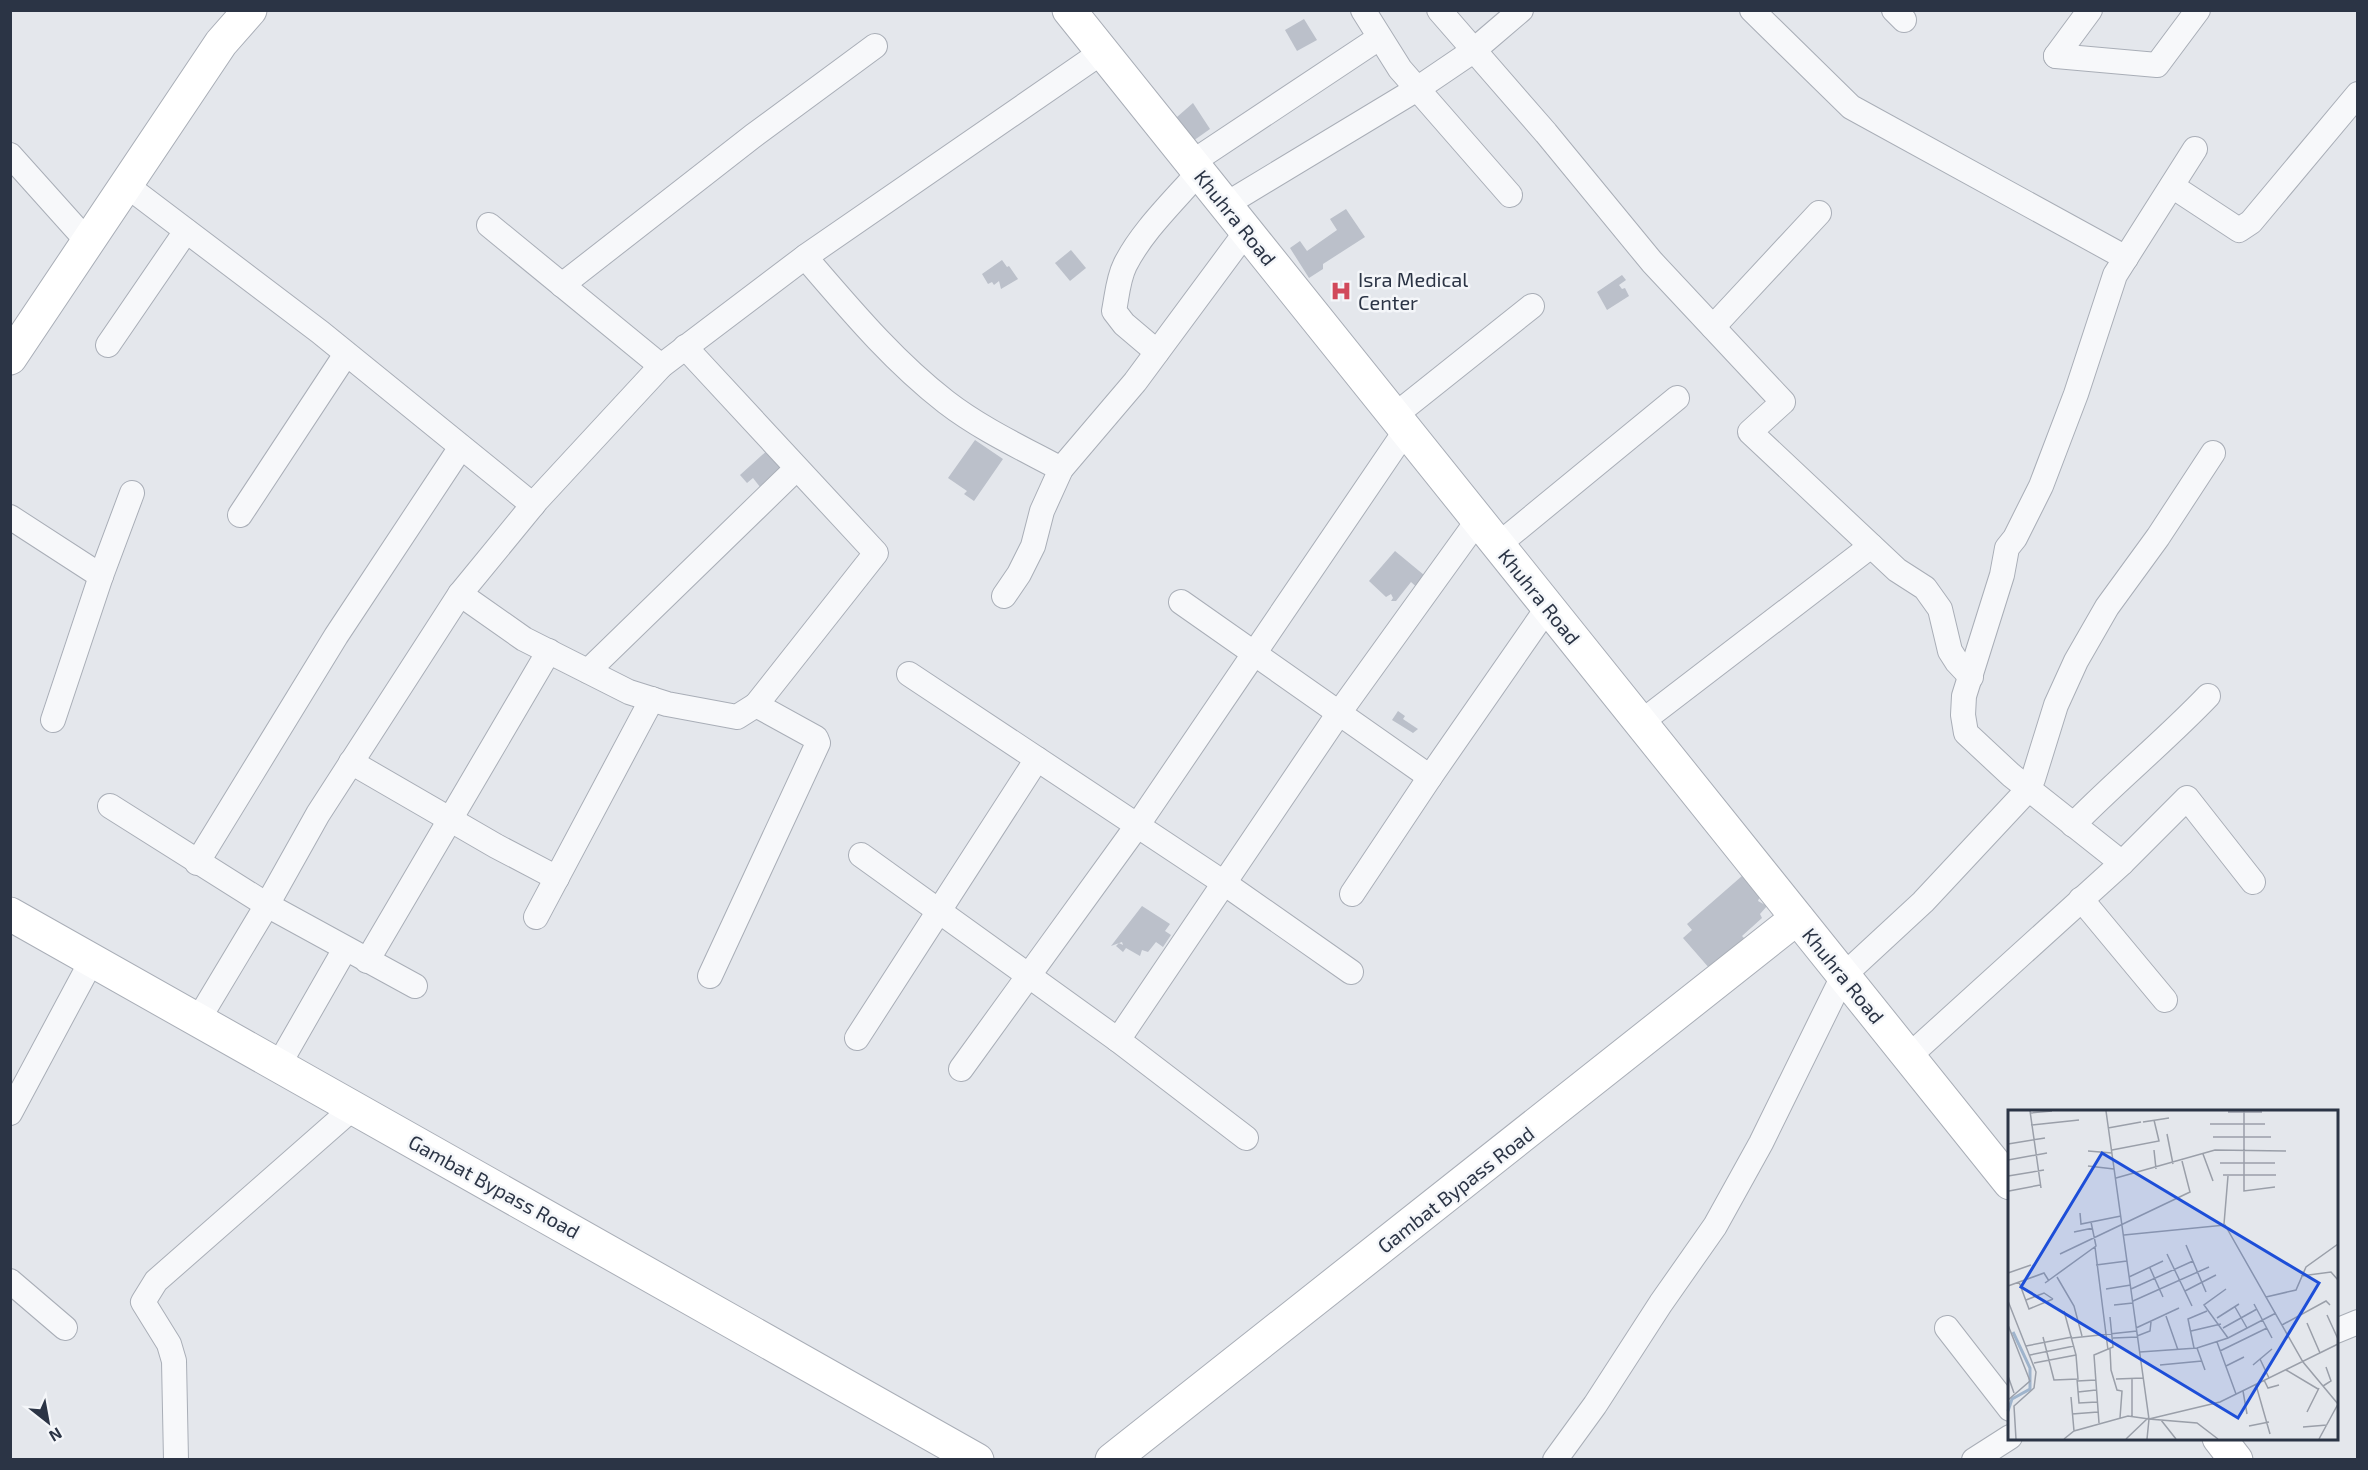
<svg xmlns="http://www.w3.org/2000/svg" width="2368" height="1470" viewBox="0 0 2368 1470" font-family="'Exo 2',sans-serif">
<style>
.building{fill:#bbc0ca}
.lines{fill:none;stroke-linecap:round;stroke-linejoin:round}
.street-casing{stroke:#a9aeb7;stroke-width:26}
.secondary-casing{stroke:#a9aeb7;stroke-width:35}
.street{stroke:#f7f8fa;stroke-width:24}
.secondary{stroke:#fff;stroke-width:33}
.labels{text-anchor:middle;stroke-width:5;stroke-linejoin:round;paint-order:stroke}
.street-label{font-size:20px;fill:#2b3445;stroke:#f4f6f9}
.poi-label{font-size:20px;fill:#2b3445;stroke:#f4f6f9;text-anchor:start}
.inset-river{fill:none;stroke:#9fb4cc;stroke-width:3}
.inset-road{fill:none;stroke:#9a9fa9;stroke-width:1.5}
.view{fill:#1d4ed8;fill-opacity:0.15;stroke:#1d4ed8;stroke-width:3}
.inset-edge{fill:none;stroke:#2b3445;stroke-width:3}
</style>
<rect width="100%" height="100%" fill="#e4e7ec"/>
<g class="building">
<path d="M 1304,19 L 1317,40 L 1297,51 L 1285,30 Z"/>
<path d="M 1193,103 L 1210,129 L 1193,141 L 1169,124 Z"/>
<path d="M 1346,209 L 1365,237 L 1323,264 L 1323,269 L 1309,278 L 1290,248 L 1300,241 L 1307,251 L 1337,230 L 1330,219 Z"/>
<path d="M 1071,250 L 1086,268 L 1070,281 L 1055,263 Z"/>
<path d="M 1002,260 L 1007,267 L 1009,266 L 1018,279 L 1001,289 L 999,281 L 994,285 L 992,282 L 988,284 L 982,274 Z"/>
<path d="M 1622,275 L 1626,280 L 1619,285 L 1622,289 L 1625,288 L 1629,296 L 1607,310 L 1597,292 Z"/>
<path d="M 975,440 L 1003,459 L 974,501 L 964,494 L 967,491 L 948,478 Z"/>
<path d="M 771,447 L 786,464 L 760,487 L 753,478 L 747,483 L 740,475 Z"/>
<path d="M 1395,551 L 1430,580 L 1421,591 L 1411,582 L 1396,601 L 1391,601 L 1393,598 L 1391,594 L 1386,597 L 1369,581 Z"/>
<path d="M 1398,711 L 1405,716 L 1403,719 L 1418,729 L 1413,733 L 1392,720 Z"/>
<path d="M 1742,876 L 1760,896 L 1758,901 L 1767,906 L 1760,914 L 1762,918 L 1742,936 L 1744,938 L 1716,964 L 1716,960 L 1710,969 L 1683,938 L 1692,930 L 1687,924 Z"/>
<path d="M 1142,906 L 1170,924 L 1165,931 L 1171,935 L 1163,947 L 1156,942 L 1148,952 L 1142,950 L 1140,956 L 1126,948 L 1123,952 L 1116,946 L 1119,943 L 1123,945 L 1122,942 L 1111,946 Z"/>
</g>
<g class="lines">
<defs>
<g id="street">
<path d="M 1363,10 L 1400,69 L 1510,195"/>
<path d="M 1439,10 L 1546,133 L 1652,262 L 1783,402 L 1750,432 L 1897,570 L 1925,588 L 1940,609 L 1950,651 L 1957,662 L 1971,677"/>
<path d="M 1752,10 L 1851,107 L 2126,258"/>
<path d="M 1894,10 L 1904,20"/>
<path d="M 2056,56 L 2157,65 L 2198,10"/>
<path d="M 2056,56 L 2090,10"/>
<path d="M 10,155 L 88,242"/>
<path d="M 1191,163 L 1379,38"/>
<path d="M 126,185 L 320,332 L 533,505"/>
<path d="M 2172,186 L 2239,230 L 2251,222 L 2358,94"/>
<path d="M 1225,205 L 1417,89 L 1473,51 L 1521,10"/>
<path d="M 489,225 L 661,366"/>
<path d="M 805,257 C 849,308 892,360 946,402 C 981,429 1022,448 1061,469"/>
<path d="M 562,285 L 753,136 L 875,46"/>
<path d="M 1713,327 L 1819,213"/>
<path d="M 108,345 L 186,231"/>
<path d="M 685,347 L 876,553 L 756,705"/>
<path d="M 1157,352 L 1124,324 L 1114,311 C 1117,296 1118,279 1125,265 C 1142,231 1174,201 1199,172"/>
<path d="M 1394,416 L 1532,306"/>
<path d="M 240,515 L 346,354"/>
<path d="M 10,517 L 101,576"/>
<path d="M 1498,545 L 1677,398"/>
<path d="M 460,594 L 524,639 L 629,692 L 667,704 L 737,717 L 756,705 L 816,738 L 818,743 L 710,976"/>
<path d="M 1004,596 L 1019,574 L 1033,546 L 1042,511 L 1061,469 L 1135,382 L 1246,232"/>
<path d="M 1181,602 L 1430,777"/>
<path d="M 588,671 L 796,469"/>
<path d="M 909,674 L 1224,883 L 1351,972"/>
<path d="M 53,720 L 101,576 L 132,493"/>
<path d="M 1640,723 L 1871,546"/>
<path d="M 351,762 L 496,846 L 557,878"/>
<path d="M 110,806 L 267,905 L 415,986"/>
<path d="M 2073,825 C 2117,780 2165,741 2208,696"/>
<path d="M 861,855 L 1118,1040 L 1246,1138"/>
<path d="M 197,863 L 336,636 L 461,447"/>
<path d="M 2122,863 L 2011,775 L 1966,733 L 1963,715 L 1964,696 L 2002,575 L 2007,548 L 2015,538 L 2041,486 L 2076,394 L 2115,275 L 2195,149"/>
<path d="M 1352,894 L 1430,777 L 1548,607"/>
<path d="M 2081,899 L 2165,1000"/>
<path d="M 536,917 L 652,699"/>
<path d="M 367,961 L 549,651"/>
<path d="M 198,1020 L 267,905 L 318,814 L 460,594 L 537,500 L 661,366 L 805,257 L 1102,52"/>
<path d="M 857,1038 L 1037,759"/>
<path d="M 1118,1040 L 1339,713 L 1478,520"/>
<path d="M 1908,1057 L 2122,863 L 2187,798 L 2253,882"/>
<path d="M 278,1066 L 345,949"/>
<path d="M 961,1069 L 1137,826 L 1406,430"/>
<path d="M 10,1113 L 92,960"/>
<path d="M 10,1281 L 65,1328"/>
<path d="M 1947,1328 L 2010,1409"/>
<path d="M 2336,1331 L 2358,1322"/>
<path d="M 176,1460 L 174,1361 L 169,1344 L 143,1302 L 156,1281 L 353,1108"/>
<path d="M 1555,1460 L 1595,1405 L 1661,1303 L 1715,1226 L 1761,1143 L 1843,976 L 1923,902 L 2023,795 L 2033,779 L 2056,705 L 2076,661 L 2107,607 L 2158,537 L 2213,453"/>
<path d="M 1974,1460 L 2010,1437"/>
</g>
<g id="secondary">
<path d="M 1069,10 L 2010,1183"/>
<path d="M 10,358 L 221,43 L 250,10"/>
<path d="M 10,914 L 977,1460"/>
<path d="M 2219,1438 L 2236,1460"/>
<path d="M 1112,1460 L 1797,918"/>
</g>
</defs>
<use href="#street" class="street-casing"/>
<use href="#secondary" class="secondary-casing"/>
<use href="#street" class="street"/>
<use href="#secondary" class="secondary"/>
</g>
<defs>
<symbol id="hospital-bare" viewBox="-9 -9 18 18"><path d="M-5-5h3v3.5h4V-5h3V5h-3V1.5h-4V5h-3Z" fill="#d1495b" stroke="#f4f6f9" stroke-width="2.5" paint-order="stroke"/></symbol>
</defs>
<g fill-rule="evenodd">
<use href="#hospital-bare" x="1326" y="276" width="30" height="30"/>
</g>
<g class="labels">
<g class="street-label">
<text transform="translate(1235 218) rotate(51)" y="7">Khuhra Road</text>
<text transform="translate(1539 597) rotate(51)" y="7">Khuhra Road</text>
<text transform="translate(1843 976) rotate(51)" y="7">Khuhra Road</text>
<text transform="translate(494 1187) rotate(29)" y="7">Gambat Bypass Road</text>
<text transform="translate(1456 1190) rotate(-38)" y="7">Gambat Bypass Road</text>
</g>
<g class="poi-label">
<text x="1358" y="287">Isra Medical<tspan x="1358" dy="23">Center</tspan></text>
</g>
</g>
<g transform="translate(2008 1110)">
<rect width="330" height="330" fill="#e4e7ec"/>
<path class="inset-river" d="M 0,301 L 4,289 L 22,279 L 22,258 L 5,222"/>
<path class="inset-road" d="M 22,1 L 33,78M 98,1 L 141,309 L 189,313 L 210,329M 236,1 L 236,81 L 267,77M 220,2 L 254,2M 22,3 L 44,1M 135,12 L 161,8M 202,14 L 257,14M 23,15 L 71,10M 100,18 L 133,12M 159,24 L 165,54M 205,27 L 263,27M 0,34 L 37,28M 104,40 L 151,31 L 146,10M 146,40 L 148,59M 80,41 L 104,43M 195,44 L 205,71M 0,50 L 39,43M 212,53 L 267,53M 80,56 L 106,59M 215,65 L 268,65M 0,66 L 36,60M 108,68 L 207,40 L 278,41M 1,81 L 32,75M 72,103 L 73,114 L 113,106M 216,114 L 220,66M 66,122 L 85,118M 116,125 L 217,115 L 295,252 L 330,294M 178,135 L 198,182M 87,137 L 100,240M 52,144 L 182,82 L 174,51M 159,144 L 184,196M 88,155 L 119,151M 142,158 L 155,187M 0,163 L 23,155M 293,166 L 323,162 L 330,170M 49,167 L 66,196 L 74,226M 121,167 L 155,151M 11,172 L 21,199 L 45,189M 37,173 L 88,136 L 83,112M 0,176 L 36,163 L 41,171M 98,179 L 123,175M 123,179 L 185,151M 218,179 L 196,195 L 220,228M 177,181 L 208,165M 258,187 L 288,180 L 298,157 L 330,134M 18,190 L 36,183 L 45,189M 0,191 L 28,262 L 26,278 L 6,296 L 8,329M 125,191 L 201,157M 246,194 L 264,228M 106,195 L 125,193M 227,197 L 239,218M 319,205 L 330,229M 158,206 L 170,240M 209,208 L 231,194M 299,213 L 312,243M 0,215 L 22,271 L 0,290M 274,215 L 318,191 L 322,195M 128,218 L 171,198M 215,218 L 249,199M 183,221 L 213,214M 129,226 L 142,221 L 143,212M 35,227 L 46,270 L 70,269 L 68,245 L 56,201M 64,228 L 129,221M 105,228 L 130,227M 209,232 L 228,284M 18,236 L 64,227M 186,238 L 180,209 L 199,201M 189,238 L 197,260M 102,239 L 103,260 L 109,280 L 114,281 L 112,308M 212,241 L 259,218M 132,242 L 189,238 L 220,228 L 268,203M 22,245 L 66,236M 252,249 L 261,268M 26,253 L 68,245M 152,255 L 194,251M 245,255 L 264,239M 218,256 L 236,247M 278,260 L 310,279M 0,266 L 6,283M 124,268 L 124,306M 69,269 L 71,293 L 89,292M 108,269 L 135,268M 256,270 L 260,278 L 271,275M 69,271 L 88,270M 248,275 L 262,324M 315,276 L 323,271 L 318,257M 235,281 L 239,304M 70,282 L 88,280M 63,287 L 66,321M 299,302 L 311,278M 64,304 L 90,302M 153,310 L 168,329M 91,313 L 86,245 L 105,237 L 102,207M 241,316 L 261,312M 295,317 L 319,315M 56,329 L 66,321 L 120,306 L 141,309 L 212,292 L 330,234M 118,329 L 140,308M 139,329 L 141,309M 311,329 L 330,294"/>
<path class="view" d="M 94,43 L 311,173 L 230,308 L 13,177 Z"/>
<rect width="330" height="330" class="inset-edge"/>
</g>
<rect width="2368" height="1470" fill="none" stroke="#2b3445" stroke-width="24"/>
<g transform="translate(48 1422) rotate(149)" stroke="#f4f6f9" stroke-width="4.5" paint-order="stroke">
<path d="M0-4.5L10 22L0 15L-10 22Z" fill="#2b3445"/>
<text y="-9" font-size="16" font-weight="bold" text-anchor="middle" fill="#2b3445">N</text>
</g>
</svg>
